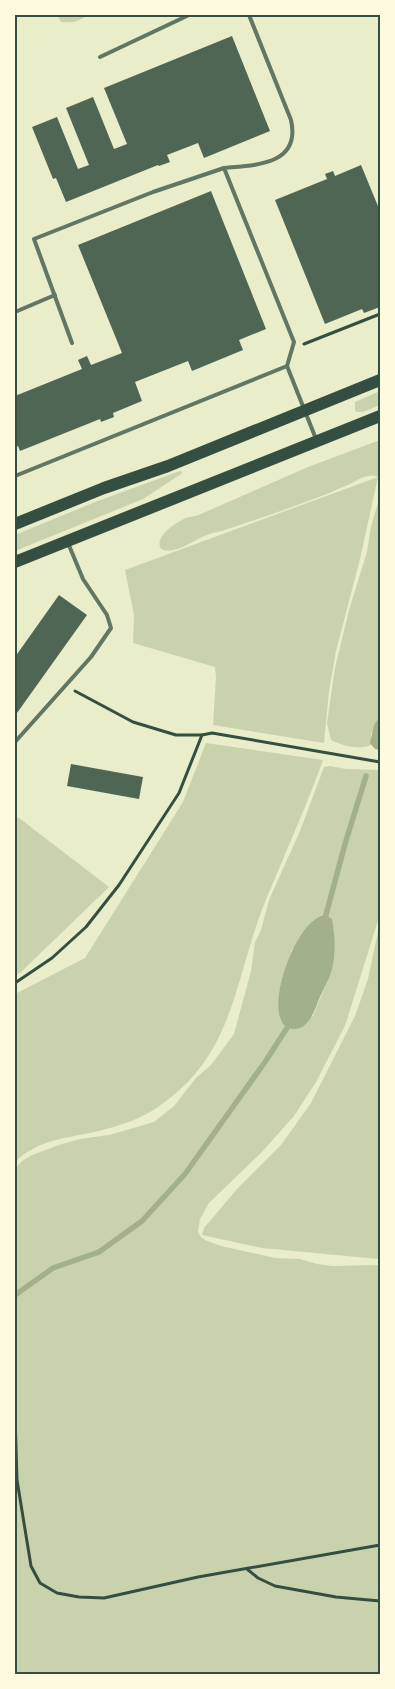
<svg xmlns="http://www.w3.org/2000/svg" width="395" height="1689" viewBox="0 0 395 1689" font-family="Lato,sans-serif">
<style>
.green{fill:#cad2ad;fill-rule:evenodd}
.water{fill:#a3b18a}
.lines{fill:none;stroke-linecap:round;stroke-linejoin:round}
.stream{stroke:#a3b18a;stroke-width:5.5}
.building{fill:#4f6655}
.path{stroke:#344e41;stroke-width:3}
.service{stroke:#617663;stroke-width:4}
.primary{stroke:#344e41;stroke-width:12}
.neatline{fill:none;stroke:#344e41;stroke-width:2}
</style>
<rect width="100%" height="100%" fill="#e9edc9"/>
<g class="green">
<path d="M 57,15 L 87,15 C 79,22 72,23 61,22 Z"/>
<path d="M 380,391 L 380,405 L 363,412 L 357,412 L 355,410 L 355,402 Z"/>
<path d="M 380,440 L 380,480 L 379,477 C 365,472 356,482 343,487 C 304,504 263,517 222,531 C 218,532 214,532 210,534 C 196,538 175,556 161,549 C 154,537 173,525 182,520 C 187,516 195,517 201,514 L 308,467 Z"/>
<path d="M 180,471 L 182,472 L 181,474 L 143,499 L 15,551 L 15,535 L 95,502 Z"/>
<path d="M 378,477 L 360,559 L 336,651 L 329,691 L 324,743 L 213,725 L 216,677 L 215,667 L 133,643 L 134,615 L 125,570 Z"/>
<path d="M 380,484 L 380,716 L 371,734 L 371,745 C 358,750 343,746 331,740 L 327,723 L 335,668 L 349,610 L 367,552 L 371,527 L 378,502 Z"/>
<path d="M 206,743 L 323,760 C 305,810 283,858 263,907 C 233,985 234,1055 158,1107 C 141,1119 119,1126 99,1131 C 69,1138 38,1139 15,1162 L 15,994 L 85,958 L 183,802 Z"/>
<path d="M 330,766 L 346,769 L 380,770 L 380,914 L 345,1026 L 316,1082 L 294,1116 L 262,1152 L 209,1203 L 200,1219 L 198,1232 L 201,1237 L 205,1240 L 221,1246 L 276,1258 L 300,1259 L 317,1264 L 332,1266 L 380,1265 L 380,1674 L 15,1674 L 15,1169 L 22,1161 L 32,1155 L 59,1145 L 80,1139 L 109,1135 L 154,1122 L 174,1106 L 196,1078 L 211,1065 L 234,1034 L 251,971 L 255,942 L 261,930 L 269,900 L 300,831 L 324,767 ZM 334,928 L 332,970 L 313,1016 L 281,1021 C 275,993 283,975 292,949 Z"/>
<path d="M 15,817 L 19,818 L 109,887 L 21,972 L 15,976 Z"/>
<path d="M 380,922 L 380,1249 L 378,1259 L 262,1248 L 202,1235 L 204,1228 L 237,1189 L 281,1145 L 311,1103 L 355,1016 L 368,979 Z"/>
</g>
<g class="water">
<path d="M 380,716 L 380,750 L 375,749 L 370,743 L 374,725 Z"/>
<path d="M 326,915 L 332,919 C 335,934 336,953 332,969 C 330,978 324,988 320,997 C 315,1009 309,1031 292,1029 C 287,1028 283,1025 281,1020 C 270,996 295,928 319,917 C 321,915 324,916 326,915 Z"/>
</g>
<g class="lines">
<g class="stream">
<path d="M 324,922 L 345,844 L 366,776"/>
<path d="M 15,1295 L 53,1268 L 99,1252 L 142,1221 L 185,1174 L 265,1062 L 287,1028 L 289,1021"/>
</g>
</g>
<g class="building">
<path d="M 232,36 L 270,131 L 204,158 L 198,143 L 167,155 L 170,162 L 159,166 L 158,165 L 66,202 L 56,178 L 53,179 L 32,127 L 57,117 L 78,169 L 89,165 L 66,108 L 93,97 L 114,149 L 127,144 L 104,88 Z"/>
<path d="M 361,165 L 380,211 L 380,307 L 364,313 L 362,309 L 325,324 L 275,200 L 327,179 L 325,174 L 333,171 L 335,176 Z"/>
<path d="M 211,191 L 266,329 L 239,340 L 243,350 L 192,371 L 188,361 L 135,382 L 142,401 L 113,413 L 114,417 L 101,422 L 100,419 L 20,451 L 18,446 L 15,447 L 15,396 L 82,369 L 78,360 L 87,356 L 91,365 L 122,353 L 78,245 Z"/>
<path d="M 59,595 L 87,615 L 17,713 L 15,711 L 15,657 Z"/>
<path d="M 71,764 L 143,777 L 139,799 L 67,786 Z"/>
</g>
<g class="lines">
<g class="path">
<path d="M 304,344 L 380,314"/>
<path d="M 75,691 L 133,722 L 176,735 L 202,735"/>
<path d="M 15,983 L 52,958 L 86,927 L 119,885 L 179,793 L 202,735 L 212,733 L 380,762"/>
<path d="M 15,1415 L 17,1480 L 31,1566 L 40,1583 L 57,1593 L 79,1597 L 104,1598 L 198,1577 L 380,1545"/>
<path d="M 247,1569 L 258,1578 L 275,1586 L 336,1597 L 380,1601"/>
</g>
<g class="service">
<path d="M 249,15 L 291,120 C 301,165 256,165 224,168 L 294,342 L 287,366"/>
<path d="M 100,57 L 189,15"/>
<path d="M 15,312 L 55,295"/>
<path d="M 72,343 L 34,239 L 153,192 L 224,168"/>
<path d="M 15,476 L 287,366 L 316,439"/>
<path d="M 15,742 L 91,657 L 111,628 L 107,615 L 83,579 L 68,543"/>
</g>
<g class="primary">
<path d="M 15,524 L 104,488 L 168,466 L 380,380"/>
<path d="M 15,562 L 380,416"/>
</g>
</g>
<rect width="395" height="1689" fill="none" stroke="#fefae0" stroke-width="32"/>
<rect x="16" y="16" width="363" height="1657" class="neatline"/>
</svg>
